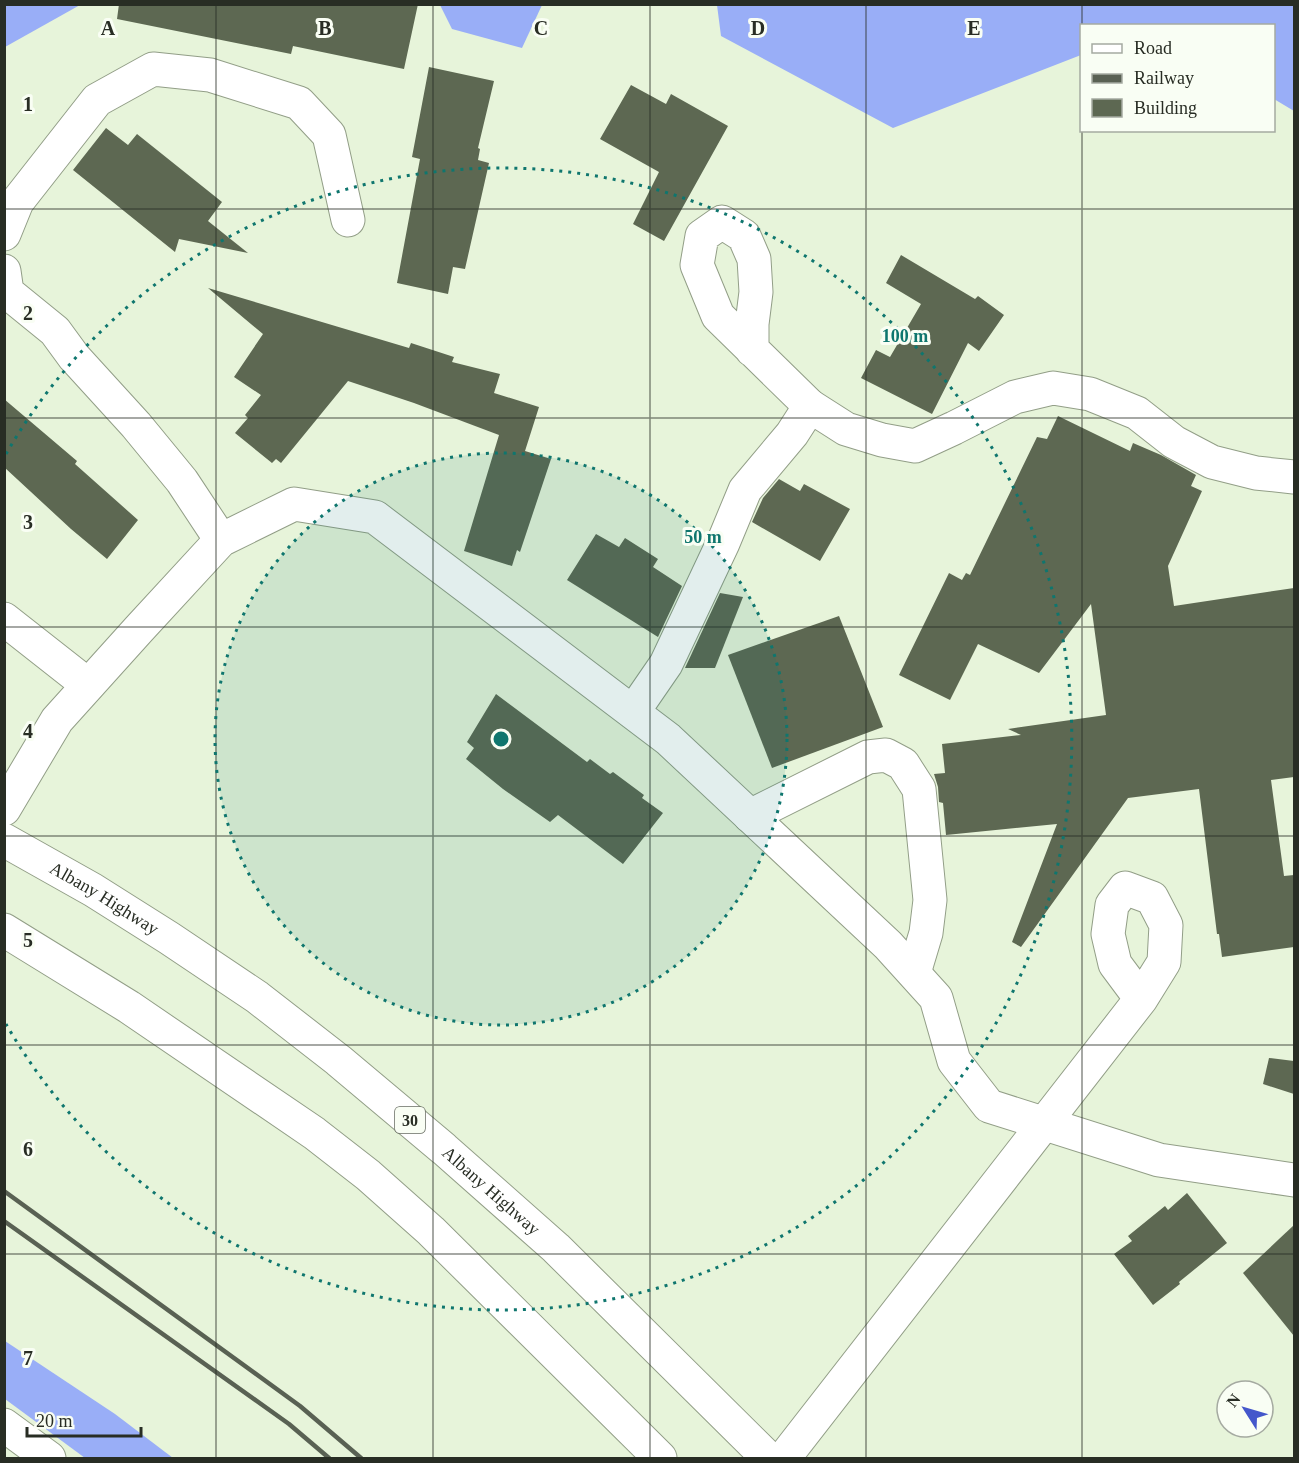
<svg xmlns="http://www.w3.org/2000/svg" width="1299" height="1463" viewBox="0 0 1299 1463" font-family="'Times New Roman',serif">
<style>
.forest{fill:#99aef7}
.building{fill:#5d6852}
.lines{fill:none;stroke-linecap:round;stroke-linejoin:round}
.minor-casing{stroke:#929e87;stroke-width:35}
.highway-casing{stroke:#929e87;stroke-width:35}
.minor{stroke:#fff;stroke-width:33}
.highway{stroke:#fff;stroke-width:33}
.rail{stroke:#596153;stroke-width:4.5}
.grid{fill:none;stroke:#282d24;stroke-width:1.5;stroke-opacity:0.55}
.ring{fill:none;stroke:#0f766e;stroke-width:3;stroke-dasharray:3 6}
.labels{text-anchor:middle;stroke-width:6;stroke-linejoin:round;paint-order:stroke}
.shield{fill:#f9fef4;stroke:#676c62;stroke-width:1.5}
.shield-label{font-size:16px;font-weight:bold;fill:#282d24}
.street-label{font-size:18px;fill:#282d24;stroke:#f9fef4}
.grid-label{font-size:20px;text-anchor:middle;font-weight:bold;fill:#282d24;stroke:#f9fef4;stroke-width:6;stroke-linejoin:round;paint-order:stroke}
.centre{fill:#0f766e;stroke:#f9fef4;stroke-width:3}
.ring-label{font-size:18px;text-anchor:middle;font-weight:bold;fill:#0f766e;stroke:#f9fef4;stroke-width:6;stroke-linejoin:round;paint-order:stroke}
</style>
<rect width="100%" height="100%" fill="#e7f4da"/>
<g class="forest">
<path d="M 5,4 L 80,4 L 80,5 L 5,47 Z"/>
<path d="M 440,5 L 542,5 L 522,48 L 452,29 Z"/>
<path d="M 717,5 L 1294,5 L 1294,111 L 1274,99 L 1274,26 L 1082,26 L 1081,55 L 893,128 L 721,36 Z"/>
<path d="M 5,1341 L 115,1414 L 173,1458 L 85,1458 L 5,1399 Z"/>
</g>
<g class="building">
<path d="M 119,4 L 418,4 L 404,69 L 293,46 L 291,54 L 117,19 Z"/>
<path d="M 429,67 L 494,81 L 478,148 L 480,149 L 478,160 L 489,163 L 465,269 L 453,267 L 448,294 L 397,283 L 420,159 L 412,157 Z"/>
<path d="M 631,85 L 666,104 L 671,94 L 728,126 L 664,241 L 633,224 L 659,172 L 600,139 Z"/>
<path d="M 106,128 L 128,145 L 137,134 L 222,202 L 208,221 L 248,253 L 179,239 L 175,252 L 73,170 Z"/>
<path d="M 901,255 L 975,299 L 978,296 L 1004,315 L 979,351 L 968,343 L 932,414 L 861,378 L 876,350 L 890,357 L 921,304 L 886,283 Z"/>
<path d="M 208,288 L 409,348 L 411,343 L 454,357 L 452,362 L 500,374 L 494,393 L 539,407 L 525,451 L 551,459 L 520,552 L 517,550 L 512,566 L 464,551 L 499,435 L 414,403 L 348,381 L 281,463 L 276,459 L 272,463 L 235,433 L 248,418 L 245,415 L 261,395 L 234,377 L 263,334 Z"/>
<path d="M 4,399 L 77,461 L 75,464 L 138,520 L 107,559 L 71,529 L 4,467 Z"/>
<path d="M 1058,416 L 1130,451 L 1133,443 L 1161,455 L 1196,475 L 1191,486 L 1202,491 L 1168,566 L 1174,606 L 1294,588 L 1294,777 L 1271,780 L 1284,876 L 1294,875 L 1294,947 L 1222,957 L 1219,934 L 1217,934 L 1199,789 L 1128,798 L 1021,947 L 1012,942 L 1057,824 L 946,835 L 943,803 L 939,802 L 938,787 L 934,774 L 945,773 L 942,744 L 1021,735 L 1008,729 L 1106,715 L 1091,604 L 1039,673 L 978,644 L 950,700 L 899,675 L 949,573 L 962,580 L 966,573 L 970,575 L 1037,437 L 1047,439 Z"/>
<path d="M 779,479 L 800,491 L 804,484 L 850,509 L 820,561 L 752,522 L 763,498 Z"/>
<path d="M 596,534 L 619,547 L 625,538 L 658,559 L 653,567 L 682,586 L 658,637 L 567,580 Z"/>
<path d="M 720,593 L 743,597 L 715,668 L 685,668 Z"/>
<path d="M 839,616 L 883,727 L 772,768 L 728,655 Z"/>
<path d="M 496,694 L 587,762 L 590,759 L 610,774 L 613,772 L 644,795 L 642,798 L 663,813 L 623,864 L 558,815 L 550,822 L 503,789 L 466,759 L 474,748 L 467,742 Z"/>
<path d="M 1269,1058 L 1294,1061 L 1294,1094 L 1263,1084 Z"/>
<path d="M 1187,1193 L 1227,1243 L 1179,1282 L 1180,1284 L 1153,1305 L 1114,1254 L 1132,1241 L 1128,1236 L 1165,1206 L 1168,1210 Z"/>
<path d="M 1294,1225 L 1294,1336 L 1243,1273 Z"/>
</g>
<g class="lines">
<defs>
<g id="minor">
<path d="M 4,234 L 17,202 L 97,100 L 153,69 L 210,75 L 299,103 L 329,135 L 348,220"/>
<path d="M 4,271 L 7,292 L 55,331 L 74,357 L 136,425 L 182,481 L 221,540"/>
<path d="M 752,350 L 752,324 L 756,292 L 754,259 L 744,236 L 722,222 L 702,236 L 697,265 L 718,316 L 810,406 L 846,429 L 882,440 L 915,446 L 954,428 L 1015,397 L 1053,388 L 1090,394 L 1137,413 L 1174,442 L 1212,462 L 1256,473 L 1294,477"/>
<path d="M 4,619 L 88,685"/>
<path d="M 633,712 L 666,664 L 723,543 L 745,490 L 792,434 L 810,406"/>
<path d="M 4,809 L 57,720 L 139,629 L 221,540 L 294,504 L 375,517 L 668,739 L 888,945 L 936,998 L 954,1061 L 989,1106 L 1159,1160 L 1294,1180"/>
<path d="M 750,816 L 868,757 L 886,755 L 903,764 L 919,789 L 930,900 L 926,933 L 914,973"/>
<path d="M 4,1425 L 49,1458"/>
<path d="M 784,1458 L 1141,999 L 1164,962 L 1166,925 L 1152,898 L 1125,888 L 1112,905 L 1108,934 L 1115,964 L 1141,999"/>
</g>
<g id="highway">
<path id="s1" d="M 4,840 L 93,890 L 169,938 L 257,997 L 338,1060 L 444,1149 L 556,1248 L 768,1458"/>
<path d="M 4,930 L 129,1007 L 314,1133 L 368,1175 L 431,1231 L 660,1458"/>
</g>
</defs>
<use href="#minor" class="minor-casing"/>
<use href="#highway" class="highway-casing"/>
<use href="#minor" class="minor"/>
<use href="#highway" class="highway"/>
<g class="rail">
<path d="M 4,1191 L 300,1406 L 361,1458"/>
<path d="M 4,1221 L 289,1424 L 329,1458"/>
</g>
</g>
<path class="grid" d="M 216,4 L 216,1458M 433,4 L 433,1458M 650,4 L 650,1458M 866,4 L 866,1458M 1082,4 L 1082,26M 1082,130 L 1082,1458M 4,209 L 1294,209M 4,418 L 1294,418M 4,627 L 1294,627M 4,836 L 1294,836M 4,1045 L 1294,1045M 4,1254 L 1294,1254"/>
<circle cx="501" cy="739" r="286" fill="#0f766e" fill-opacity=".12"/>
<g class="ring">
<circle cx="501" cy="739" r="286"/>
<path d="M6 454A571 571 0 1 1 6 1024"/>
</g>
<g class="labels">
<rect class="shield" x="395" y="1107" width="30" height="26" rx="4.5"/>
<g class="shield-label">
<text x="410" y="1126">30</text>
</g>
<g class="street-label">
<text dy="6" stroke="none"><textPath href="#s1" startOffset="116">Albany Highway</textPath></text>
<text dy="6" stroke="none"><textPath href="#s1" startOffset="602">Albany Highway</textPath></text>
</g>
</g>
<g class="grid-label">
<text x="108" y="35">A</text>
<text x="325" y="35">B</text>
<text x="541" y="35">C</text>
<text x="758" y="35">D</text>
<text x="974" y="35">E</text>
<text x="28" y="111">1</text>
<text x="28" y="320">2</text>
<text x="28" y="529">3</text>
<text x="28" y="738">4</text>
<text x="28" y="947">5</text>
<text x="28" y="1156">6</text>
<text x="28" y="1365">7</text>
</g>
<circle cx="501" cy="739" r="9" class="centre"/>
<g class="ring-label">
<text x="905" y="342">100 m</text>
<text x="703" y="543">50 m</text>
</g>
<rect width="1299" height="1463" fill="none" stroke="#282d24" stroke-width="12"/>
<rect x="1080" y="24" width="195" height="108" fill="#f9fef4" stroke="#a5aaa1" stroke-width="1.5"/>
<rect x="1092" y="44" width="30" height="9" fill="#ffffff" stroke="#a5aaa1" stroke-width="1.5"/>
<text x="1134" y="54" font-size="18" fill="#282d24">Road</text>
<rect x="1092" y="74" width="30" height="9" fill="#596153" stroke="#a5aaa1" stroke-width="1.5"/>
<text x="1134" y="84" font-size="18" fill="#282d24">Railway</text>
<rect x="1092" y="99" width="30" height="18" fill="#5d6852" stroke="#a5aaa1" stroke-width="1.5"/>
<text x="1134" y="114" font-size="18" fill="#282d24">Building</text>
<g transform="translate(1245 1409) rotate(307)"><circle r="28" fill="#f9fef4" stroke="#a5aaa1" stroke-width="1.5"/>
<path d="M0-4.5L10 22L0 15L-10 22Z" fill="#4457cb"/>
<text y="-9" font-size="16" font-weight="bold" text-anchor="middle" fill="#282d24">N</text>
</g>
<path d="M27 1427v9h114v-9" fill="none" stroke="#282d24" stroke-width="3"/>
<text x="36" y="1427" font-size="18" fill="#282d24" stroke="#f9fef4" stroke-width="4.5" paint-order="stroke">20 m</text>
</svg>
